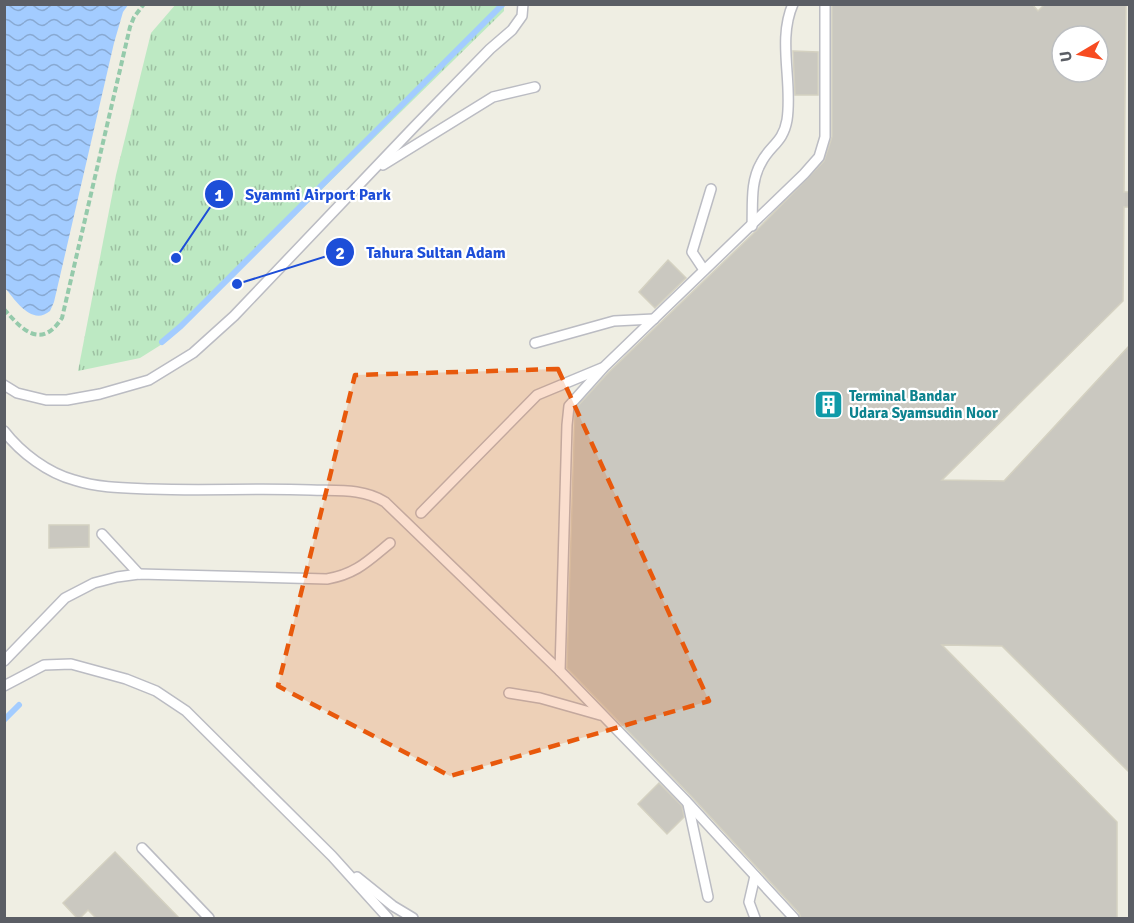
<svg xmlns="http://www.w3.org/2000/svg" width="1134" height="923" viewBox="0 0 1134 923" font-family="Signika,sans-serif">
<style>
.park{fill:url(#park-tufts)}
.water{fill:url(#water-waves)}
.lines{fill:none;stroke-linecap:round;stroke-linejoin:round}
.stream{stroke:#a3ccff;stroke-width:6}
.building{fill:#cac8c0;stroke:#d4d1c1;stroke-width:1.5;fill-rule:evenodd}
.service-casing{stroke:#bbbcc3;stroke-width:12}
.path{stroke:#95caab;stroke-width:4;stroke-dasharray:6 3;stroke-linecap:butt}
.service{stroke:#fff;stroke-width:9}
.marked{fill:#e8590c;fill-opacity:0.2;stroke:#e8590c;stroke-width:4.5;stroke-dasharray:12 8;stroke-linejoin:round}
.labels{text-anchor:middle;stroke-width:4.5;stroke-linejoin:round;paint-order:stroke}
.culture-label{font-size:15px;font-weight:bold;fill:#0d838f;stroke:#fff;text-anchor:start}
.leader{fill:none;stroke:#1d4ed8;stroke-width:2}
.callout-dot{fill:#1d4ed8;stroke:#fff;stroke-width:2}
.mark-label{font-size:18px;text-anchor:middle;font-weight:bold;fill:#fff}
.callout-label{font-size:16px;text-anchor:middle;font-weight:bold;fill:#1d4ed8;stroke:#fff;stroke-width:4.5;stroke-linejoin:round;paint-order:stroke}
</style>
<defs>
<pattern id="park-tufts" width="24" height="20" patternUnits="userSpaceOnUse" patternTransform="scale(1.5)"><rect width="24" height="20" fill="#bde9c3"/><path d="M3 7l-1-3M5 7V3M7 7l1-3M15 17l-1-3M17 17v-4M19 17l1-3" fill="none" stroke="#9dc0a2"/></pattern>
<pattern id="water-waves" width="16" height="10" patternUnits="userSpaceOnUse" patternTransform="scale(1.5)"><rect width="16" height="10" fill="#a3ccff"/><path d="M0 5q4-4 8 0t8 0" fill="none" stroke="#88a9d2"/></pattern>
</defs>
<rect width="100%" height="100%" fill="#efeee3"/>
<path class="park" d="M 176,4 L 504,5 L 504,11 L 167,341 L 140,358 L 78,371 L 116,175 L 151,33 Z"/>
<path class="water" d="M 4,5 L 128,5 L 123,12 L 114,43 L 54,302 L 50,311 C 32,326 16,301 5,288 Z"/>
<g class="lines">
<g class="stream">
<path d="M 162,342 L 181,326 L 503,4"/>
<path d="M 4,720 L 19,705"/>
</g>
</g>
<g class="building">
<path d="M 832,4 L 1032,4 L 1038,11 L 1045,4 L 1126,4 L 1124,192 L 1130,192 L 1130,207 L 1124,207 L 1123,301 L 942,480 L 1004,481 L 1130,345 L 1130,773 L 1002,646 L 942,645 L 1117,822 L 1117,918 L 801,918 L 799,913 L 692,797 L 567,668 L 575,409 L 609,372 L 757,230 L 824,161 L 832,137 ZM 1062,36 L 1098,36 L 1098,72 L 1062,72 Z"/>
<path d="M 793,51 L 818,52 L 818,95 L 795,95 Z"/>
<path d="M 668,260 L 686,278 L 655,308 L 639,292 Z"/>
<path d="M 49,525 L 89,525 L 89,547 L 49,548 Z"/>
<path d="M 659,783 L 682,806 L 684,817 L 667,834 L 638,804 Z"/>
<path d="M 115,852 L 179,918 L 96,918 L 88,910 L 80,918 L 77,918 L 63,903 Z"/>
</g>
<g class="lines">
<defs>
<g id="service">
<path d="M 383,165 L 493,97 L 535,87"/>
<path d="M 752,226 C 753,205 750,182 761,163 C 770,145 783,143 787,120 C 793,82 777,40 793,4"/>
<path d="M 704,270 L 692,252 L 711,189"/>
<path d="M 535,343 L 614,321 L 654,319"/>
<path d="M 4,385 L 17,393 L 46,400 L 67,400 L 100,394 L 149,380 L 193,353 L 234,316 L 414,127 L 490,49 L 512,30 L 522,16 L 523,4"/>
<path d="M 4,431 C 21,453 48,473 74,480 C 99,488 125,488 151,489 C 204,491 257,488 311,490 C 337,491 363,488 385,502 L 560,671"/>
<path d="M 421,513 L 537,395 L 602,368"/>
<path d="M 102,534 L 139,574"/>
<path d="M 4,661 L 65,598 L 94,583 L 117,577 L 139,574 L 327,579 C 356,574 368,561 390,543"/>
<path d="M 4,686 L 44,665 L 71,664 L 126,679 L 156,691 L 186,711 L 332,856 L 388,918"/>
<path d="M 509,693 L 540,698 L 600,715"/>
<path d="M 688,804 L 708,897"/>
<path d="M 142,848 L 209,918"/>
<path d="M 357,877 L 393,906 L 413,918"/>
<path d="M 755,918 L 749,902 L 755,876"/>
<path d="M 794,918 L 687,802 L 560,671 L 567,425 L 569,406 L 604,367 L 804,174 L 819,157 L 825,137 L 825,4"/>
</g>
</defs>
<use href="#service" class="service-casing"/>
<path class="path" d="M 4,309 C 22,330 41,350 62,318 L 130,27 L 134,17 L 144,4"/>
<use href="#service" class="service"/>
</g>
<path class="marked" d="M 558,369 L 709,701 L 450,776 L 278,686 L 355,375 Z"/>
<defs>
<symbol id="building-square" viewBox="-11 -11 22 22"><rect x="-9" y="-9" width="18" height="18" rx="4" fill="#0f9aa8" stroke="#fff"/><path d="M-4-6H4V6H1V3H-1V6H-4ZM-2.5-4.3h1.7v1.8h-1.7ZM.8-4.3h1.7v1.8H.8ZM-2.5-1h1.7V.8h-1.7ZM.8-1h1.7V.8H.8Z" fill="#fff"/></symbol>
</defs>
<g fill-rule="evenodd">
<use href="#building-square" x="812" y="388" width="33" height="33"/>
</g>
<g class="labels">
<g class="culture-label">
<text x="849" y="401">Terminal Bandar<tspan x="849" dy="17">Udara Syamsudin Noor</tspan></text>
</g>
</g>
<path class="leader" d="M176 258L219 194M237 284L340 252"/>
<g class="callout-dot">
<circle cx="176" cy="258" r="6"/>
<circle cx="237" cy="284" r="6"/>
<circle cx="219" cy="194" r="15"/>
<circle cx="340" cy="252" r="15"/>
</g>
<g class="mark-label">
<text x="219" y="201">1</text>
<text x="340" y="259">2</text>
</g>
<g class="callout-label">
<text x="318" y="200">Syammi Airport Park</text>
<text x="436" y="258">Tahura Sultan Adam</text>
</g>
<rect width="1134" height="923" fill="none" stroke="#5b5e65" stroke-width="12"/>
<g transform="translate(1080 54) rotate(260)"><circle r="28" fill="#ffffff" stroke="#bdbfc1" stroke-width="1.5"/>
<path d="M0-4.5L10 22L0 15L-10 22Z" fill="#f74b21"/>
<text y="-9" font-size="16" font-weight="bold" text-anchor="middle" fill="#5b5e65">U</text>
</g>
</svg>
